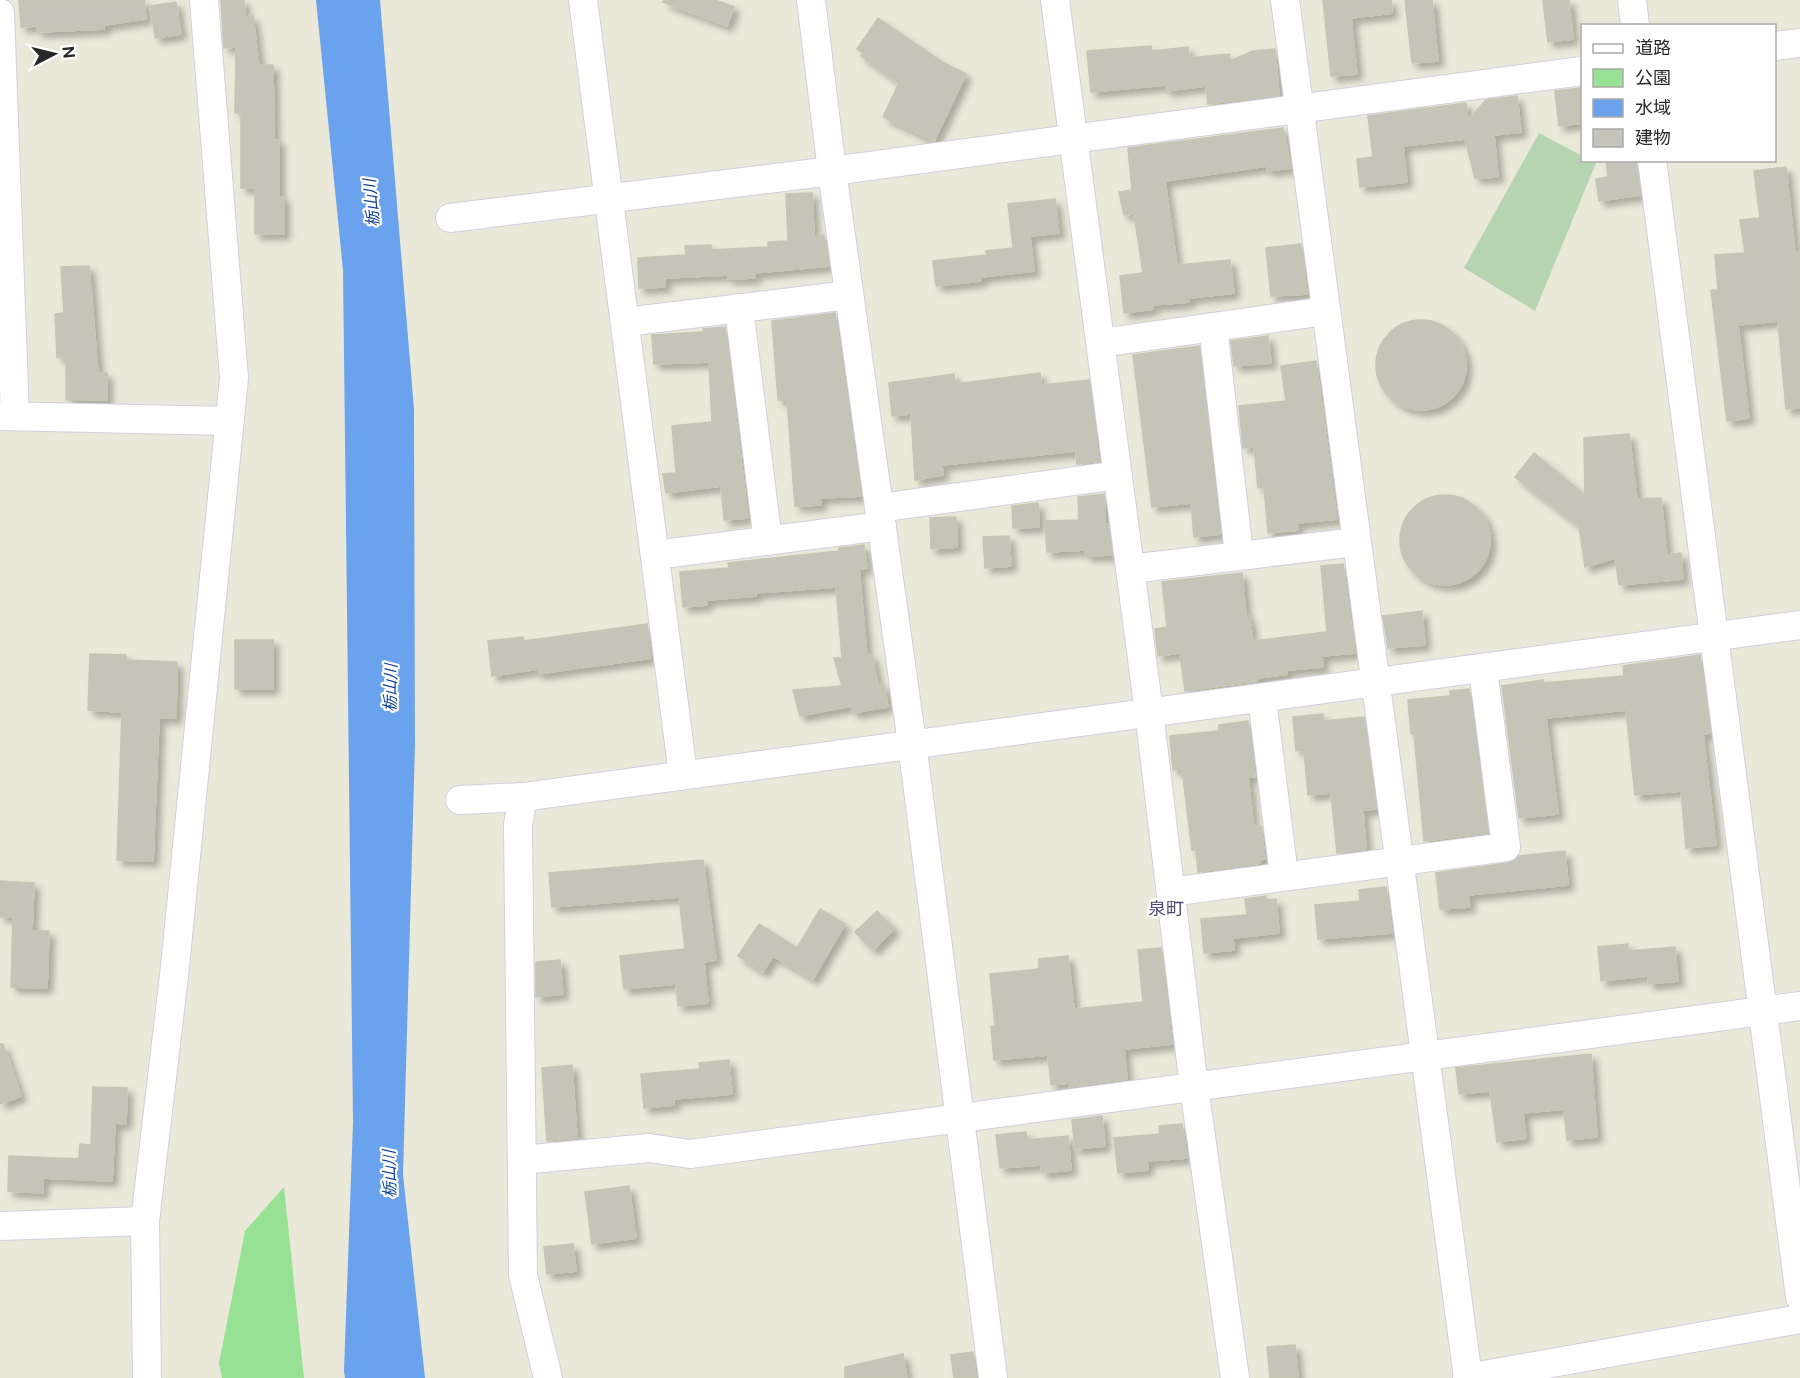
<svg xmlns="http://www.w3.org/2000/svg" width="1800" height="1378" viewBox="0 0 1800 1378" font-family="'Public Sans','Noto Sans JP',sans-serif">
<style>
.green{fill:#97e195}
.cemetery{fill:#b7d4b0}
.water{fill:#6ba2ed}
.building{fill:#c6c4b9;stroke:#c5c5b3;stroke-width:1.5;filter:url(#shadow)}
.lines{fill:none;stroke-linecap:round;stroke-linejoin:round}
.minor-casing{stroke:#d1cee1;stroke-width:30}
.minor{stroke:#fff;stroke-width:28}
.labels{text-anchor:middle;stroke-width:4.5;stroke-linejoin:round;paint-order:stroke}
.water-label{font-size:16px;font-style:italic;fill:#0e3d96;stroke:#fff}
.quarter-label{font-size:18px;fill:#4f4978;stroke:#fff}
</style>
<defs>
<filter id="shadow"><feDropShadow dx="5.5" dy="5.5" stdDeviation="3" flood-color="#0004"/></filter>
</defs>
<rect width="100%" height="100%" fill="#eae8d9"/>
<path class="green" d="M 284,1187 L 304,1378 L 222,1378 L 219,1363 L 245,1231 Z"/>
<path class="cemetery" d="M 1539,133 L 1582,156 L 1582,160 L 1596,163 L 1535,311 L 1464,268 Z"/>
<path class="water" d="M 316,0 L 380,0 L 414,409 L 415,745 L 403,1175 L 425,1378 L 345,1378 L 344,1371 L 353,1122 L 343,270 Z"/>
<g class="building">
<path d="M 19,0 L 144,0 L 146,19 L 104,25 L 104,29 L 38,32 L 37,26 L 21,27 Z"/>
<path d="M 221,0 L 244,0 L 245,17 L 253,16 L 259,65 L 273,65 L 274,140 L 279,140 L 279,197 L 284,197 L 284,234 L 255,234 L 255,188 L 241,188 L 241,113 L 235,113 L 236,47 L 224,48 Z"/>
<path d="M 664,0 L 715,0 L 734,7 L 727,26 L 663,2 Z"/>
<path d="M 1323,0 L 1391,0 L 1392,13 L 1351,18 L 1357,74 L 1331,76 Z"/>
<path d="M 1405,0 L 1432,0 L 1438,61 L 1412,63 Z"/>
<path d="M 1569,0 L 1573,39 L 1548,42 L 1543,1 Z"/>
<path d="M 176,2 L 181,34 L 155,38 L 151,6 Z"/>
<path d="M 878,18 L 942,62 L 966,74 L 934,141 L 883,117 L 899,83 L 861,56 L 863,53 L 857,49 Z"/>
<path d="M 1151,46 L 1152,51 L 1188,47 L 1189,58 L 1229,54 L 1230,61 L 1253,51 L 1275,49 L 1279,95 L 1208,104 L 1206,86 L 1166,91 L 1166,85 L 1091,92 L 1087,51 Z"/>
<path d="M 1581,88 L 1582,123 L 1559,126 L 1555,91 Z"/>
<path d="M 1517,96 L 1521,132 L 1494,135 L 1498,177 L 1475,178 L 1465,139 L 1403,146 L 1407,182 L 1360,187 L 1357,159 L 1373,157 L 1368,116 L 1466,103 L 1468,120 L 1486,100 Z"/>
<path d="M 1283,128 L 1291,168 L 1267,171 L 1267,166 L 1165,181 L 1177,265 L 1230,260 L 1234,293 L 1189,298 L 1189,302 L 1152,305 L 1153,309 L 1124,313 L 1120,276 L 1143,273 L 1134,214 L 1124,215 L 1119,192 L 1132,190 L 1128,148 Z"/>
<path d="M 1606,160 L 1636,160 L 1640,195 L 1599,201 L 1596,179 L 1608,177 Z"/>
<path d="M 1786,167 L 1795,252 L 1800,252 L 1800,408 L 1786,409 L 1778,321 L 1738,325 L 1749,418 L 1727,421 L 1711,290 L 1718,290 L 1715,255 L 1745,253 L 1740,220 L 1760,218 L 1754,171 Z"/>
<path d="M 812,193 L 814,236 L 824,235 L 829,266 L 754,273 L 755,278 L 728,279 L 728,275 L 665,278 L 665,287 L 639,288 L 638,258 L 686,255 L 685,246 L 711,245 L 711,250 L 768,247 L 768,242 L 788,241 L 786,194 Z"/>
<path d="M 1055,199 L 1059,233 L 1030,236 L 1034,271 L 981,277 L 981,281 L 936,286 L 933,261 L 987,255 L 986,251 L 1013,248 L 1008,204 Z"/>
<path d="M 1301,244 L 1307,294 L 1271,296 L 1266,248 Z"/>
<path d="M 89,266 L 98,373 L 107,373 L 107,400 L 66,400 L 66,357 L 57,357 L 55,314 L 64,313 L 61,267 Z"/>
<path d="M 835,313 L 861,496 L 820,498 L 821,505 L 795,506 L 787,400 L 778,400 L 772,321 Z"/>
<circle cx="1421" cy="365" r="45"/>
<path d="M 725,327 L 748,518 L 724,520 L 721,486 L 666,493 L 663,474 L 676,473 L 672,426 L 712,422 L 709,362 L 654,364 L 652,335 L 704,332 L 703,329 Z"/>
<path d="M 1268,336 L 1271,363 L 1234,366 L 1231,341 Z"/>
<path d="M 1199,346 L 1220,534 L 1194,537 L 1191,503 L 1152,507 L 1133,355 Z"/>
<path d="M 1316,361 L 1337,519 L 1297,523 L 1298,530 L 1268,533 L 1264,487 L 1258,488 L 1254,447 L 1243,448 L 1239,406 L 1286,401 L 1281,366 Z"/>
<path d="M 1040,373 L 1041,385 L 1089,380 L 1099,461 L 1077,464 L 1076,451 L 999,459 L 942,465 L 943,475 L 915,480 L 911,414 L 892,416 L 889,383 L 954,374 L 955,384 Z"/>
<path d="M 1629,434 L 1637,499 L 1661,498 L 1667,555 L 1681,553 L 1683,579 L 1619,585 L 1615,558 L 1585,567 L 1579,526 L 1515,477 L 1534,453 L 1585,495 L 1584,438 Z"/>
<path d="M 1104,494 L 1105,525 L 1108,524 L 1112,555 L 1086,556 L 1085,550 L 1047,552 L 1045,521 L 1079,520 L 1078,497 Z"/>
<circle cx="1445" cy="540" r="45"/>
<path d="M 1038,503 L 1039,527 L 1013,528 L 1012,506 Z"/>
<path d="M 956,517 L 957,547 L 931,549 L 930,518 Z"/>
<path d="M 1009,536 L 1011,566 L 985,568 L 983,537 Z"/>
<path d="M 864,545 L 867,568 L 859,569 L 867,656 L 872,655 L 878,685 L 884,685 L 888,707 L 853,713 L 851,706 L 800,716 L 793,690 L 842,686 L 834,658 L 842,658 L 836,587 L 756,593 L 756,596 L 707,600 L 707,605 L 683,607 L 680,572 L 729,568 L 728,563 L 839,551 L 839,548 Z"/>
<path d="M 1343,564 L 1355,653 L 1322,656 L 1323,667 L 1287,670 L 1287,674 L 1258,678 L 1258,681 L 1185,691 L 1180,653 L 1158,656 L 1155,629 L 1167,627 L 1162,582 L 1242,573 L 1246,616 L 1249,616 L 1253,641 L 1327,632 L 1321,566 Z"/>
<path d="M 1422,611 L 1425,645 L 1388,648 L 1383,616 Z"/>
<path d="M 647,624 L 651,658 L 538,674 L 538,669 L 492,676 L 488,641 L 523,637 L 524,641 Z"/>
<rect x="235" y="640" width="38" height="49"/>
<path d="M 90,654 L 126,655 L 126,660 L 177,662 L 176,718 L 159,718 L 153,861 L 117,860 L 122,712 L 88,710 Z"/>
<path d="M 1700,655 L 1710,733 L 1703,734 L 1716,845 L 1686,848 L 1681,791 L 1635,795 L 1626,710 L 1546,718 L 1558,814 L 1519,818 L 1502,686 L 1543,680 L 1543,683 L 1624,676 L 1623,666 Z"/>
<path d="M 1469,689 L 1488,833 L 1424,841 L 1414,734 L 1411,734 L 1408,700 L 1450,696 L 1450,691 Z"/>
<path d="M 1323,714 L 1323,721 L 1364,717 L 1376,809 L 1363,810 L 1366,849 L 1337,853 L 1331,793 L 1308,795 L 1304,750 L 1296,751 L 1293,717 Z"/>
<path d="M 1248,721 L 1255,777 L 1248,777 L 1253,821 L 1254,826 L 1261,826 L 1265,859 L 1260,860 L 1260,863 L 1198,872 L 1196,850 L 1192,850 L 1182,769 L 1173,770 L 1170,736 L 1219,731 L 1219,725 Z"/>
<path d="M 1565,851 L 1568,885 L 1468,895 L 1470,907 L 1440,909 L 1436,873 L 1508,863 L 1519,856 Z"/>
<path d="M 703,860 L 716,960 L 704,962 L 708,1003 L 678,1006 L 676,984 L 624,989 L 620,956 L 685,949 L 679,897 L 552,907 L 549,873 Z"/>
<path d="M 0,881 L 34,883 L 32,931 L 49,931 L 47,988 L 11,987 L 13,917 L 0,917 Z"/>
<path d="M 1386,887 L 1392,933 L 1318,939 L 1315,905 L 1360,901 L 1359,890 Z"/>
<path d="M 1266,896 L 1266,900 L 1276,899 L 1279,933 L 1233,938 L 1234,950 L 1204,953 L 1201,919 L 1247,915 L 1245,899 Z"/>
<path d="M 820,909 L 845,924 L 813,979 L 773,956 L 763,972 L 738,956 L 759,924 L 797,948 Z"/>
<path d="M 877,911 L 894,929 L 873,950 L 855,932 Z"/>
<path d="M 1628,944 L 1628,951 L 1675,947 L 1678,981 L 1648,984 L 1648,976 L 1601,981 L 1598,947 Z"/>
<path d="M 1161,948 L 1172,1044 L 1124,1049 L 1127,1079 L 1069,1087 L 1069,1083 L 1051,1085 L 1048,1055 L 994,1060 L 991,1026 L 995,1026 L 990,974 L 1039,969 L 1039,959 L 1068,956 L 1074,1009 L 1143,1002 L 1138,950 Z"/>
<path d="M 560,960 L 563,994 L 536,997 L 536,962 Z"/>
<path d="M 0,1044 L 3,1044 L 21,1096 L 0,1104 Z"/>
<path d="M 1591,1054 L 1597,1137 L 1567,1140 L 1564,1109 L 1523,1113 L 1526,1138 L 1497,1142 L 1490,1091 L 1459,1094 L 1456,1068 Z"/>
<path d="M 729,1060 L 732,1094 L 674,1099 L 674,1105 L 644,1108 L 641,1074 L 700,1069 L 699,1063 Z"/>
<path d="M 572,1065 L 577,1138 L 547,1141 L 542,1068 Z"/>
<path d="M 93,1087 L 127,1088 L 126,1124 L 115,1123 L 112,1181 L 43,1178 L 43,1193 L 8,1191 L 9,1156 L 79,1159 L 80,1144 L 91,1145 Z"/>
<path d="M 1102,1116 L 1105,1146 L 1075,1149 L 1072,1120 Z"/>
<path d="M 1182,1124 L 1187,1158 L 1147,1161 L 1148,1170 L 1118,1173 L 1114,1138 L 1160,1134 L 1159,1126 Z"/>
<path d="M 1026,1132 L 1027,1140 L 1068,1136 L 1071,1170 L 1042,1173 L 1041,1165 L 1000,1168 L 996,1135 Z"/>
<path d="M 629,1186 L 636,1238 L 592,1244 L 585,1192 Z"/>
<path d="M 573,1244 L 576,1271 L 547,1274 L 544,1247 Z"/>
<path d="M 1295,1345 L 1298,1377 L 1270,1378 L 1267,1347 Z"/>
<path d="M 973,1352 L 976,1378 L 954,1378 L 951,1355 Z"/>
<path d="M 903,1354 L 907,1378 L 845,1378 L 845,1367 Z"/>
</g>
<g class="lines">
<defs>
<g id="minor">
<path d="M 583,0 L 683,774"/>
<path d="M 811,0 L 832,171 L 912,743 L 993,1378"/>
<path d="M 1055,0 L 1149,712 L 1194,1087 L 1235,1378"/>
<path d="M 1285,0 L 1468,1378"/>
<path d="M 1632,0 L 1635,26"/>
<path d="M 0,13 L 15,416"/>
<path d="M 1774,46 L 1800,43"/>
<path d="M 1652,160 L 1800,1297"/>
<path d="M 450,218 L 832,171 L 1582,71"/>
<path d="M 739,308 L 768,541"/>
<path d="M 625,322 L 849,295"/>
<path d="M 1213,327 L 1239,554"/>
<path d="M 1101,343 L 1325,311"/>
<path d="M 0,416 L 229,421"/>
<path d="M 879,508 L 1118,475"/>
<path d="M 655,555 L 882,526"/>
<path d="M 1130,569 L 1356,542"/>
<path d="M 1262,698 L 1284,876"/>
<path d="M 460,800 L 523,797"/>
<path d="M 1171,892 L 1506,847 L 1483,669"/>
<path d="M 522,1160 L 649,1148 L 690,1154 L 1800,1006"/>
<path d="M 0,1226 L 145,1221"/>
<path d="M 147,1378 L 145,1221 L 174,976 L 234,378 L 204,0"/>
<path d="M 548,1378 L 523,1275 L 518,825 L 523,797 L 1800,625"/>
<path d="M 1467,1378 L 1800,1319"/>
</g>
</defs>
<use href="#minor" class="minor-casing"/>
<use href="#minor" class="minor"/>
</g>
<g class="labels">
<g class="water-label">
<text transform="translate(371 203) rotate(-95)" y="6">栃山川</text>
<text transform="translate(390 688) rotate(-89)" y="6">栃山川</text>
<text transform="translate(389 1174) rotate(-91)" y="6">栃山川</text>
</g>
<g class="quarter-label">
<text x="1166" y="915">泉町</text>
</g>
</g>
<rect x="1581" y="24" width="195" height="138" fill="#ffffff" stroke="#a9a9a9" stroke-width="1.5"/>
<rect x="1593" y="44" width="30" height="9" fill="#ffffff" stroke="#a9a9a9" stroke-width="1.5"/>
<text x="1635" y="54" font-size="18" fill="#282828">道路</text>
<rect x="1593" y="69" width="30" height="18" fill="#97e195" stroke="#a9a9a9" stroke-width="1.5"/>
<text x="1635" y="84" font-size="18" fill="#282828">公園</text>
<rect x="1593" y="99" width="30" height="18" fill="#6ba2ed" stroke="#a9a9a9" stroke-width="1.5"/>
<text x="1635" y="114" font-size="18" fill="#282828">水域</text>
<rect x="1593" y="129" width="30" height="18" fill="#c6c4b9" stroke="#a9a9a9" stroke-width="1.5"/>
<text x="1635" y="144" font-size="18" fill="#282828">建物</text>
<g transform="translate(54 54) rotate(83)" stroke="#ffffff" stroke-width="4.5" paint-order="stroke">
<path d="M0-4.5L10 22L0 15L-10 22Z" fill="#282828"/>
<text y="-9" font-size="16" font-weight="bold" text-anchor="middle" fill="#282828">N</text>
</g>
</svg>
